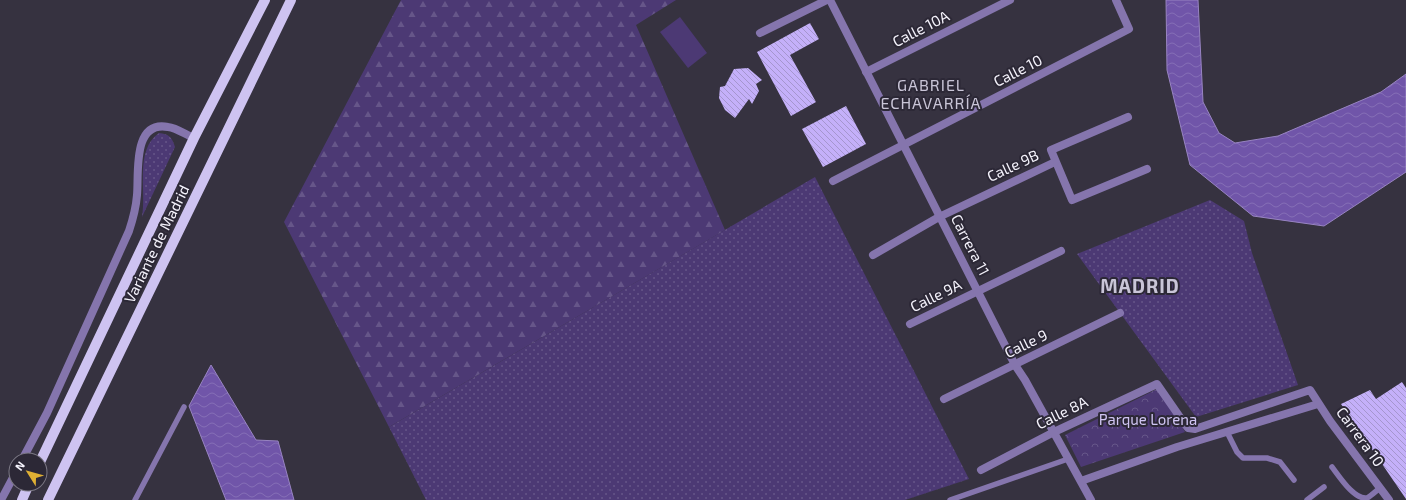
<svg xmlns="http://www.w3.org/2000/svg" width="1406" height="500" viewBox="0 0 1406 500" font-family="'Exo 2',sans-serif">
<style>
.grass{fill:url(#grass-dots)}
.forest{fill:url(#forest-firs)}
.park{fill:url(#park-crowns)}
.pitch{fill:#4c3974}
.water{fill:url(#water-waves);stroke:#9884c2}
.building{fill:url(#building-back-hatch)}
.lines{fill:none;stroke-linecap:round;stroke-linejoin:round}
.service{stroke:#8575ad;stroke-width:5.5}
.minor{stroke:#8575ad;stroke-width:8}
.tertiary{stroke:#8575ad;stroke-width:8}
.primary{stroke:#cec3f1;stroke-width:10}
.labels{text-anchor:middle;stroke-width:4;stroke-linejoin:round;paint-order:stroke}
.street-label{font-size:15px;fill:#f4f2fb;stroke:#2c2836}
.park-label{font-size:15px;fill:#d0c5f3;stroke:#2c2836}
.neighbourhood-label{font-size:16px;letter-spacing:1px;fill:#c9c5d7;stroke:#2c2836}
.district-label{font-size:19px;font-weight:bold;letter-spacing:1px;fill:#c9c5d7;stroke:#2c2836}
</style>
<defs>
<pattern id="grass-dots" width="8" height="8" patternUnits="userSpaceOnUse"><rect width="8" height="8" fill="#4c3974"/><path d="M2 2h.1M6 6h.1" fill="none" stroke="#665689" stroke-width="1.8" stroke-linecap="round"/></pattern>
<pattern id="forest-firs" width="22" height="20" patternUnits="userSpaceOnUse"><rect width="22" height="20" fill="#4c3974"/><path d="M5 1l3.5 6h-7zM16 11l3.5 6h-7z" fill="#665689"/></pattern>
<pattern id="park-crowns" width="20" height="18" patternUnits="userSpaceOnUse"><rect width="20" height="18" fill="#4c3974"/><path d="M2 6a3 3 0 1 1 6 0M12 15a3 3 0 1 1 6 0" fill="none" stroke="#665689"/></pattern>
<pattern id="water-waves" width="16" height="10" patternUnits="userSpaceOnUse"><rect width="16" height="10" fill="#7055a9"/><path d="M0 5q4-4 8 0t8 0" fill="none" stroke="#856eb6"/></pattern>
<pattern id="building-back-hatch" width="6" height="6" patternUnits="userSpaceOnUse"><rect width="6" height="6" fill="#c4b0f9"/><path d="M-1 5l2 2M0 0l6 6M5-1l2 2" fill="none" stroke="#a596ce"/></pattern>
</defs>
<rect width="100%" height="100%" fill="#363240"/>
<g class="grass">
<path d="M 159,133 C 169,134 172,137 175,147 L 142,217 C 147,191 134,150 159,133 Z"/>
<path d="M 815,177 L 969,479 L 905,500 L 426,500 L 389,427 Z"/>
<path d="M 1210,200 L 1244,221 L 1252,253 L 1298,385 L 1196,417 L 1077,254 Z"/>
</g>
<path class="forest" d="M 401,0 L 676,0 L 636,25 L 725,230 L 389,427 L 284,222 Z"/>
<path class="park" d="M 1159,388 L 1185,432 L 1081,467 L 1065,435 Z"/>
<path class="pitch" d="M 680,17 L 707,53 L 688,68 L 660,32 Z"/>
<g class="water">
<path d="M 1166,0 L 1198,0 L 1203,102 L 1219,133 L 1235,143 L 1278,136 L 1381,92 L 1406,74 L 1406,172 L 1324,226 L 1253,216 L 1190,165 L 1167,70 Z"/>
<path d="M 211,365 L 256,440 L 278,441 L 294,500 L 226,500 L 189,406 Z"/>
</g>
<g class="building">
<path d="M 810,23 L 819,39 L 790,55 L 816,102 L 791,116 L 757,52 Z"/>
<path d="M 748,68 L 762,80 L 756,84 L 759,91 L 752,104 L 749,99 L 735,118 L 725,110 L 719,98 L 720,87 L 725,86 L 734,69 Z"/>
<path d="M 846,106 L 866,144 L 823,167 L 802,129 Z"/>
<path d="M 1402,382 L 1406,388 L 1406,499 L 1341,404 L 1370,390 L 1376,399 Z"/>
</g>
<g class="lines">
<g class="service">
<path d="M 1227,432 L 1237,452 L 1243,458 L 1267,458 L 1280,462 L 1294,480"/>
<path d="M 1332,467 C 1339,476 1354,500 1367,498 C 1371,496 1376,491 1380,488"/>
<path d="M 135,500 L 184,407"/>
<path d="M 950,500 L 1068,459"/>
<path d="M 1307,500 L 1324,487"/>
</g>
<g class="minor">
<path d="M 760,33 L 827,0"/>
<path d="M 866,72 L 1010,0"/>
<path d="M 1128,117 L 1051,150 L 1072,200 L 1147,169"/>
<path d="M 833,181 L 1129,29 L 1116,0"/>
<path d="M 873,255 L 939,217 L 1055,162"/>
<path d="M 910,324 L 1061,251"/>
<path d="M 944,399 L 1120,313"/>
<path d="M 22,460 L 47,413 L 129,231 C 133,219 136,208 137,195 C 139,174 132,120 168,127 C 177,128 186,135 194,138"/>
<path d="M 981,470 L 1054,432 L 1157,384 L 1184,423 L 1188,428 L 1195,429 L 1310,390 L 1330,421 L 1389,500"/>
<path d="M 1081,481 L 1177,447 L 1318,404"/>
<path d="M 1,500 L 16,472"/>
</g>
<path class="tertiary" d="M 830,0 L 1015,365 L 1025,380 L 1091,500"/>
<g class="primary">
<path d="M 40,462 L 194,138 L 265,0"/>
<path d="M 22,500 L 29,484"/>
<path d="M 48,500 L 291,0"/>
</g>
</g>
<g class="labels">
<g class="street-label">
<text transform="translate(921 29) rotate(-27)" y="5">Calle 10A</text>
<text transform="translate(1018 71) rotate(-27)" y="5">Calle 10</text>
<text transform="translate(1013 166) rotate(-25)" y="5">Calle 9B</text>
<text transform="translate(157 244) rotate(-64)" y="5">Variante de Madrid</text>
<text transform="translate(970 245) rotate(63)" y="5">Carrera 11</text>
<text transform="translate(936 296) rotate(-26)" y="5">Calle 9A</text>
<text transform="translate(1026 344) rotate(-26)" y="5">Calle 9</text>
<text transform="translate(1062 413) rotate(-26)" y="5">Calle 8A</text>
<text transform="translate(1360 437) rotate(54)" y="5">Carrera 10</text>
</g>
<g class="park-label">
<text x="1148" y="425">Parque Lorena</text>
</g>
<g class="neighbourhood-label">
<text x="931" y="91">GABRIEL<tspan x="931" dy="18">ECHAVARRÍA</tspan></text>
</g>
<g class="district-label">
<text x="1140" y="293">MADRID</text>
</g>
</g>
<g transform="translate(28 472) rotate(307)"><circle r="19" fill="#2c2836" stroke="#7c7985"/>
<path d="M0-3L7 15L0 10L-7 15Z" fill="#e0b034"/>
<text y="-6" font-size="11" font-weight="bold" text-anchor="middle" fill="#f4f2fb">N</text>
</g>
</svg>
